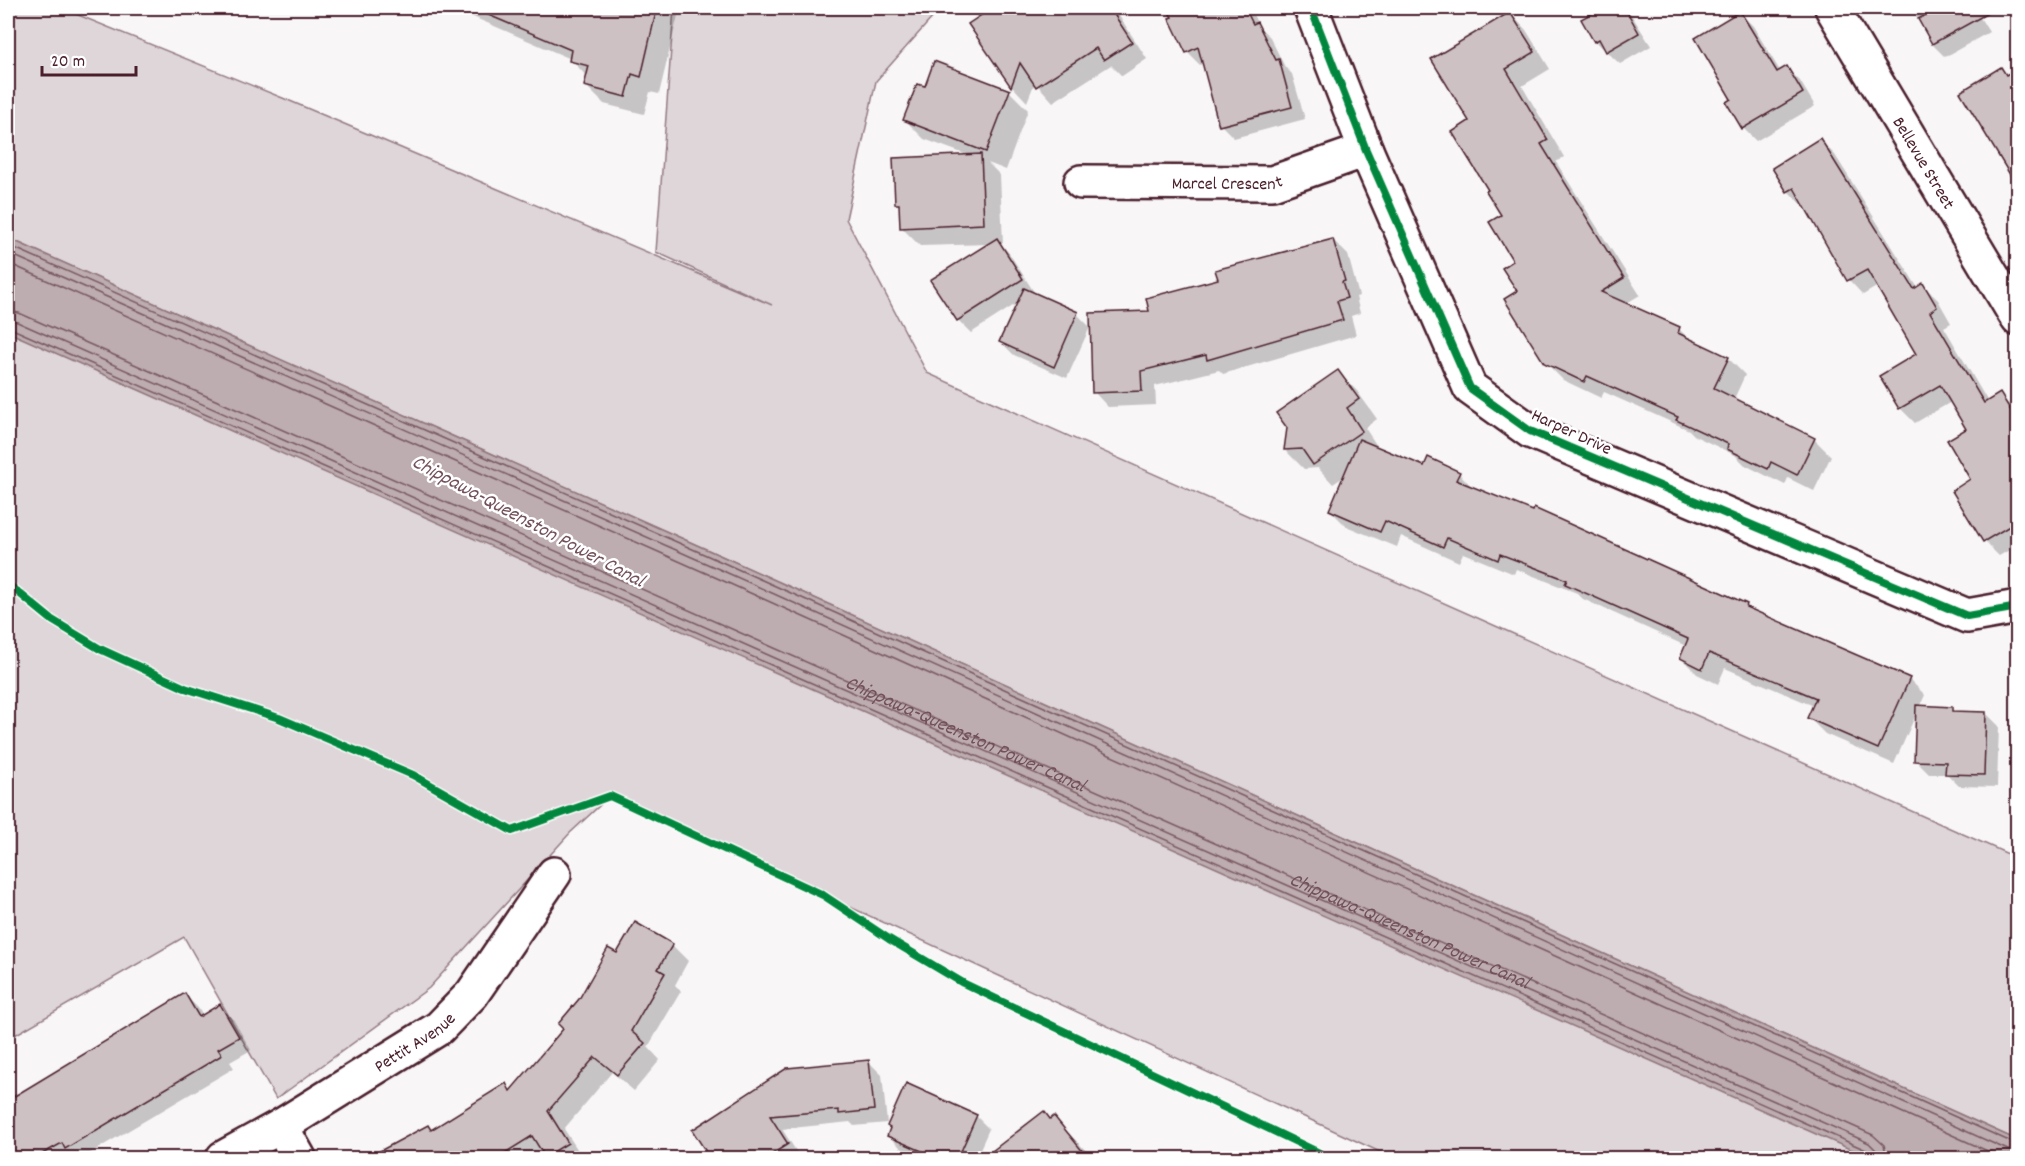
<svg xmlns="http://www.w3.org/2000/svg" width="2025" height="1166" viewBox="0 0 2025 1166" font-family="Dekko,sans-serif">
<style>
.green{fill:#ded6d9;stroke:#947a82;stroke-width:1.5}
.water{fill:#bdadb0;stroke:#8f747b;stroke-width:1.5}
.shadow{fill:#0003}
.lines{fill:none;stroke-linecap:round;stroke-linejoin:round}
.shore{stroke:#785860;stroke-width:1.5}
.building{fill:#cdc1c4;stroke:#4a1f2b;stroke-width:1.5}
.minor-casing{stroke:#4a1f2b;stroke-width:38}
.minor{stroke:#fff;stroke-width:33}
.cycleway-casing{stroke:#fff;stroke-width:11}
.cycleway{stroke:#00873e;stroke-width:8}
.labels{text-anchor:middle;stroke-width:5;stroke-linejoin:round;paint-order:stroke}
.street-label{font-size:18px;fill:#4a1f2b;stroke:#fff}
.water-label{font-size:20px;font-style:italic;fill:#72515a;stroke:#fff}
</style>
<rect width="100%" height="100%" fill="#f8f6f7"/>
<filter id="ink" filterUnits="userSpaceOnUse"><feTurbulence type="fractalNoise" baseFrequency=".0167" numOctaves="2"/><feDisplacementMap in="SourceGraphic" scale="12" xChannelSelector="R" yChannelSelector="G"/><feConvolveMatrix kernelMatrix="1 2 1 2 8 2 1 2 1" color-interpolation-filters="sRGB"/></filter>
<g filter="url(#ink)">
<g class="green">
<path d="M 8,8 L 61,8 L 290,101 L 772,305 L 656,252 L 674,8 L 941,8 L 876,81 L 846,219 L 927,373 L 2017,858 L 2017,1140 L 726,558 L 8,238 Z"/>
<path d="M 8,330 L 1872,1158 L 1393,1158 L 610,796 L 570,833 L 429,988 L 276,1099 L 184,937 L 8,1039 Z"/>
</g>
<path class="water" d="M 8,238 L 726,558 L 2017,1140 L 2017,1158 L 1870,1158 L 8,332 Z"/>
<g class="shadow">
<path d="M 452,8 L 675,8 L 679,11 L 659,94 L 650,92 L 644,114 L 604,104 L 586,86 L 588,78 L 571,59 Z"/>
<path d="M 994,8 L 1023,8 L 1025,9 L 1027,8 L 1114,8 L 1147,59 L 1122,76 L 1111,65 L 1053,102 L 1035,82 L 1027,102 L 1012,86 L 970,24 Z"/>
<path d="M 1168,8 L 1250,8 L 1259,27 L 1270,37 L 1285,67 L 1292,74 L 1305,119 L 1234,138 L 1221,125 L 1204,63 L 1200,65 L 1187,52 L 1174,17 Z"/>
<path d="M 1605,8 L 1627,8 L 1651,46 L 1620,64 L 1595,41 L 1583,20 Z"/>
<path d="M 1911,8 L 1974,8 L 1989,32 L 1945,57 L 1932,44 Z"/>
<path d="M 1510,13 L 1526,30 L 1550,69 L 1522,86 L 1564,157 L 1556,162 L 1640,295 L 1625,304 L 1679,329 L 1692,342 L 1728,358 L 1745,375 L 1734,399 L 1814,439 L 1831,456 L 1814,491 L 1788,478 L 1785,485 L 1745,465 L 1735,455 L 1695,436 L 1689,430 L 1604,392 L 1601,398 L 1563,380 L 1545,362 L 1519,292 L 1515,261 L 1503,215 L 1490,190 L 1471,122 Z"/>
<path d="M 1740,13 L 1753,26 L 1780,71 L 1787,68 L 1800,81 L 1815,106 L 1756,141 L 1743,128 L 1733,99 Z"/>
<path d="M 925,88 L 1009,91 L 1028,110 L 1006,170 L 988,163 L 1000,175 L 1003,243 L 1000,243 L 1009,253 L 1034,292 L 1033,293 L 1077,314 L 1090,327 L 1067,378 L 1014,355 L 1001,342 L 1019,302 L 971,333 L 958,320 L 990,244 L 920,246 L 901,227 L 900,207 L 896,203 L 970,156 L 924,139 L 905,120 Z"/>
<path d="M 1820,140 L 1835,155 L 1918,288 L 1923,285 L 1938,300 L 1951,323 L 1944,327 L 1988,402 L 2000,395 L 2018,414 L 2018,545 L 1999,556 L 1985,542 L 1954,491 L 1973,480 L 1968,430 L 1951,402 L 1915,423 L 1900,408 L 1881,376 L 1918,354 L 1878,286 L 1863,295 L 1849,280 L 1805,205 L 1803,206 L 1788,191 L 1774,169 Z"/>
<path d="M 1333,240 L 1348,255 L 1359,296 L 1356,297 L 1360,313 L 1351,316 L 1356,335 L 1223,374 L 1219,370 L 1155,386 L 1156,405 L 1108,407 L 1094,392 L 1151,312 L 1220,280 Z"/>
<path d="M 1338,372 L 1357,391 L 1377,419 L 1365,428 L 1379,449 L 1425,468 L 1459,473 L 1474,489 L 1747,605 L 1753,612 L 1909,679 L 1925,695 L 1920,706 L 1951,708 L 1955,712 L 1986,713 L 1999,726 L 1997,787 L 1959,786 L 1947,774 L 1929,774 L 1916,761 L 1917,712 L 1894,764 L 1825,734 L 1809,718 L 1814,706 L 1725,668 L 1718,684 L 1697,674 L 1681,658 L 1686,646 L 1583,599 L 1577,593 L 1516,569 L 1514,574 L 1463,553 L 1459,562 L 1401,536 L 1397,547 L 1346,526 L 1330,510 L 1345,476 L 1333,484 L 1318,468 L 1304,469 L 1285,450 Z"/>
<path d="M 672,945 L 688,961 L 675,985 L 681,991 L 648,1047 L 660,1060 L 634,1091 L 612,1072 L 564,1129 L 583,1158 L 548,1158 L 545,1155 L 539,1158 L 390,1158 L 386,1150 L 432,1131 L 505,1085 L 512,1091 L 565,1029 L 617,955 Z"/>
<path d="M 185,995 L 198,1008 L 203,1016 L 220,1006 L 233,1019 L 251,1050 L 230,1062 L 234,1068 L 82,1158 L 8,1158 L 8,1101 L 94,1051 Z"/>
<path d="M 869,1062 L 882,1075 L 887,1123 L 854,1126 L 850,1122 L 782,1129 L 800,1157 L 798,1158 L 712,1158 L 694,1131 Z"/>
<path d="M 1044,1113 L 1051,1120 L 1054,1118 L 1093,1158 L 1012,1158 L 1002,1146 Z"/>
<path d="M 976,1116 L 989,1129 L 976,1158 L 925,1158 L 901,1148 L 888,1135 Z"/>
</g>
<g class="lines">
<g class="shore">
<path d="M 8,245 L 724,563 L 2018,1145"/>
<path d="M 8,253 L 721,570 L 2010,1151 L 2018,1153"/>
<path d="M 8,263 L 717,578 L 2003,1158"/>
<path id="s1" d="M 8,311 L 19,313 L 1873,1135 L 1884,1145 L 1887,1158"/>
<path d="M 8,320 L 15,321 L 1869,1143 L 1876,1150 L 1878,1158"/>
<path d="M 8,327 L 1866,1150 L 1870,1153 L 1871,1158"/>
</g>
</g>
<g class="building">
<path d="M 472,8 L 657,8 L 641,77 L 632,74 L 626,97 L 584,86 L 589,66 L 569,61 L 571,50 Z"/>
<path d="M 992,8 L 1110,8 L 1132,42 L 1104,60 L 1096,48 L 1036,87 L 1020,63 L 1011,87 L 968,24 Z"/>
<path d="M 1166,8 L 1245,8 L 1253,24 L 1257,22 L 1276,60 L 1279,59 L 1292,107 L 1219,126 L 1198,47 L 1186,53 L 1169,18 L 1172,17 Z"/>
<path d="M 1602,8 L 1625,8 L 1639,33 L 1606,52 L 1599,39 L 1594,42 L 1581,19 Z"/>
<path d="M 1939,8 L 1997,8 L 1932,44 L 1918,19 Z"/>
<path d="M 1740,11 L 1777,72 L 1787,66 L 1803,93 L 1742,129 L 1726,102 L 1731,99 L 1695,38 Z"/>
<path d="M 1510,12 L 1535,52 L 1506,69 L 1548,140 L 1541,144 L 1624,278 L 1601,292 L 1680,327 L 1678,333 L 1729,357 L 1714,388 L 1815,438 L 1797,475 L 1771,462 L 1768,469 L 1727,449 L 1728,444 L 1676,420 L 1678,417 L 1587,376 L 1584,382 L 1544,363 L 1504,299 L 1517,291 L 1502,268 L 1513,261 L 1489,222 L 1501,215 L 1486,191 L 1488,190 L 1452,132 L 1469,121 L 1431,59 Z"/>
<path d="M 934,61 L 1010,90 L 986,152 L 903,120 L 917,84 L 925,86 Z"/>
<path d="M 2001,67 L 2006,75 L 2018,68 L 2018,188 L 1960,92 Z"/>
<path d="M 1820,138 L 1914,289 L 1923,283 L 1937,307 L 1930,312 L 1984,403 L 2000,393 L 2018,422 L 2018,521 L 1983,542 L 1952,491 L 1970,479 L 1947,440 L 1966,429 L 1940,385 L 1899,409 L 1879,376 L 1916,354 L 1867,270 L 1847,281 L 1794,188 L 1787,192 L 1772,168 Z"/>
<path d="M 981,154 L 984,224 L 900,228 L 899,204 L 895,204 L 893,158 Z"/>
<path d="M 997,238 L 1023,279 L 957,321 L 930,280 Z"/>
<path d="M 1333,239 L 1345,281 L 1342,282 L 1347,298 L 1337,301 L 1343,320 L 1207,360 L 1206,355 L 1141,371 L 1142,391 L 1092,393 L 1090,313 L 1149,311 L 1146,298 L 1218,279 L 1215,270 Z"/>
<path d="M 1024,288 L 1078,312 L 1054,367 L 999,342 Z"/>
<path d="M 1338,370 L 1359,399 L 1347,408 L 1362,431 L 1313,465 L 1302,449 L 1284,450 L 1287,428 L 1276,413 Z"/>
<path d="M 1359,439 L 1424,466 L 1428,457 L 1460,472 L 1456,480 L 1533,511 L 1534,508 L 1554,517 L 1747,604 L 1746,607 L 1910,678 L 1878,749 L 1807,718 L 1816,698 L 1709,653 L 1702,669 L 1680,658 L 1688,639 L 1565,584 L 1567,580 L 1500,554 L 1498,560 L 1447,538 L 1443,547 L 1385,521 L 1380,532 L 1329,510 Z"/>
<path d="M 1916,705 L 1952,707 L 1952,711 L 1986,712 L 1984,775 L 1945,774 L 1946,762 L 1914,761 Z"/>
<path d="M 635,922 L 673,944 L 658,969 L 665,973 L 631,1031 L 645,1043 L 617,1075 L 595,1057 L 548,1111 L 568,1143 L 545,1157 L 532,1136 L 497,1158 L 367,1158 L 428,1125 L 431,1130 L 506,1083 L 510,1091 L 563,1029 L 558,1024 L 579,999 L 608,948 L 617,953 Z"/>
<path d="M 185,993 L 199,1017 L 220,1004 L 239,1037 L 218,1049 L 222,1055 L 65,1149 L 62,1143 L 35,1158 L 8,1158 L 8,1100 Z"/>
<path d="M 869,1060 L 874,1110 L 839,1114 L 839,1110 L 770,1116 L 788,1144 L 766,1158 L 710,1158 L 692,1130 L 787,1068 Z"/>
<path d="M 906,1083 L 977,1115 L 958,1158 L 938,1158 L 887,1136 L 890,1128 L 887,1126 Z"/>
<path d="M 1044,1111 L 1050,1119 L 1054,1116 L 1088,1158 L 983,1158 Z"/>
</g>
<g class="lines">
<defs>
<g id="minor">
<path d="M 1311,8 L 1366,150 L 1470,388 L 1530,431 L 1967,616 L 2018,607"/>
<path id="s2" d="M 1832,8 L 2018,319"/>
<path id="s3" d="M 1081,182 L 1272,183 L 1366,150"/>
<path d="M 281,1126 L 299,1158"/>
<path id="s4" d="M 223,1158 L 281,1126 L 439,1028 L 472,994 L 554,874"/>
</g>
</defs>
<use href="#minor" class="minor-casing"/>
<use href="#minor" class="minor"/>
<defs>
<g id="cycleway">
<path d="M 1311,8 L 1366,150 L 1470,388 L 1530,431 L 1967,616 L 2018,607"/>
<path d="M 8,584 L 52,620 L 100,649 L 185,688 L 279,718 L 413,775 L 512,831 L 610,796 L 823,895 L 889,939 L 963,983 L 1330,1158"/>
</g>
</defs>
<use href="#cycleway" class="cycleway-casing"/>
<use href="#cycleway" class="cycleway"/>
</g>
</g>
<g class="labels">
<g class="street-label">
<text dy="6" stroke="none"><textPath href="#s2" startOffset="180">Bellevue Street</textPath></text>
<text dy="6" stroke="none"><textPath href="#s3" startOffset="146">Marcel Crescent</textPath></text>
<text transform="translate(1572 431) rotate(25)" y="6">Harper Drive</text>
<text dy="6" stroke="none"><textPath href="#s4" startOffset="224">Pettit Avenue</textPath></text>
</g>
<g class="water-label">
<text transform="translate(529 520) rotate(28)" y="7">Chippawa-Queenston Power Canal</text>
<text dy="7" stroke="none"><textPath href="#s1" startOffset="1047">Chippawa-Queenston Power Canal</textPath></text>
<text dy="7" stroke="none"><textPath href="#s1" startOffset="1533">Chippawa-Queenston Power Canal</textPath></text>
</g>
</g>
<rect width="2025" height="1166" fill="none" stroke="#fff" stroke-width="30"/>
<rect x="15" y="15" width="1995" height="1136" fill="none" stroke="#4a1f2b" stroke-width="2" filter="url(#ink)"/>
<path d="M42 66v9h94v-9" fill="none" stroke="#4a1f2b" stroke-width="3"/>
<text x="51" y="66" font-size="18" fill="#4a1f2b" stroke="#ffffff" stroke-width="4.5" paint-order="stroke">20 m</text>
</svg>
